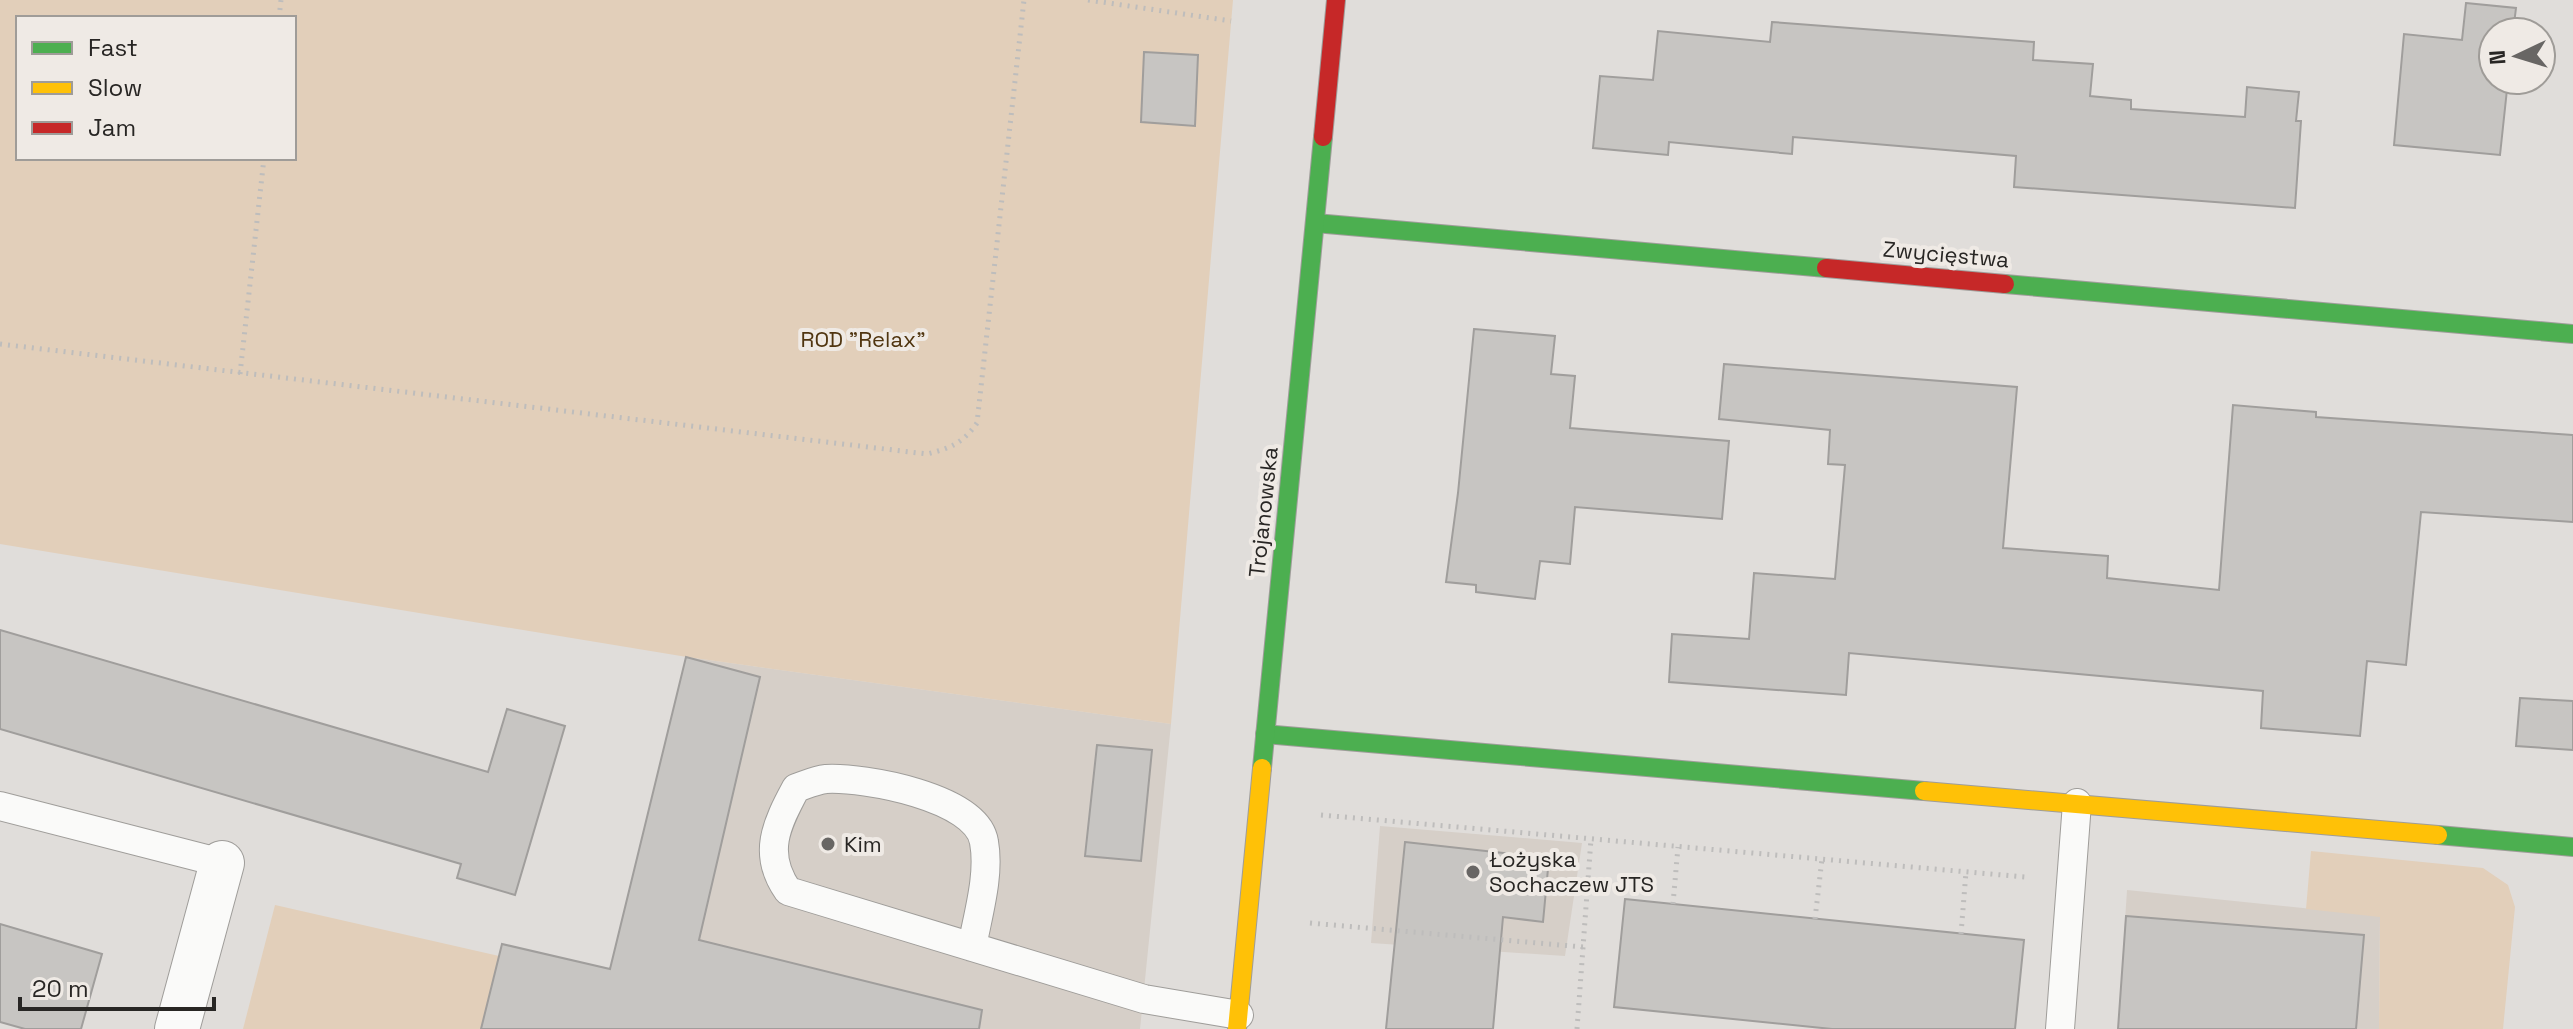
<svg xmlns="http://www.w3.org/2000/svg" width="2573" height="1029" viewBox="0 0 2573 1029" font-family="'Space Grotesk',sans-serif">
<style>
.built{fill:#d6cfc8}
.green{fill:#e2cfba;fill-rule:evenodd}
.building{fill:#c7c5c2;stroke:#a09e9c;stroke-width:2}
.lines{fill:none;stroke-linecap:round;stroke-linejoin:round}
.lane-casing{stroke:#9f9d9a;stroke-width:30}
.street-casing{stroke:#9f9d9a;stroke-width:46}
.fast-casing{stroke:#9f9d9a;stroke-width:20}
.slow-casing{stroke:#9f9d9a;stroke-width:20}
.jam-casing{stroke:#9f9d9a;stroke-width:20}
.path{stroke:#bebdbc;stroke-width:5;stroke-dasharray:2 6;stroke-linecap:butt}
.lane{stroke:#fafaf9;stroke-width:28}
.street{stroke:#fafaf9;stroke-width:44}
.fast{stroke:#4caf50;stroke-width:18}
.slow{stroke:#ffc107;stroke-width:18}
.jam{stroke:#c62828;stroke-width:18}
.poi-dot{fill:#686664;stroke:#efeae5;stroke-width:3}
.labels{text-anchor:middle;stroke-width:8;stroke-linejoin:round;paint-order:stroke}
.street-label{font-size:22px;fill:#282624;stroke:#efeae5}
.park-label{font-size:22px;fill:#503510;stroke:#efeae5}
.poi-label{font-size:22px;fill:#282624;stroke:#efeae5;text-anchor:start}
</style>
<rect width="100%" height="100%" fill="#e0ddda"/>
<g class="built">
<path d="M 687,657 L 1171,724 L 1140,1029 L 481,1029 L 499,956 L 560,957 L 610,969 Z"/>
<path d="M 1380,826 L 1582,843 L 1565,956 L 1371,943 Z"/>
<path d="M 2127,890 L 2380,916 L 2379,1029 L 2118,1029 Z"/>
</g>
<g class="green">
<path d="M 0,0 L 1233,0 L 1171,724 L 687,657 L 0,544 ZM 18,18 L 294,18 L 294,158 L 18,158 Z"/>
<path d="M 2311,851 L 2483,868 L 2508,885 L 2515,907 L 2503,1029 L 2379,1029 L 2380,917 L 2306,909 Z"/>
<path d="M 275,905 L 499,956 L 481,1029 L 243,1029 Z"/>
</g>
<g class="building">
<path d="M 2466,3 L 2516,8 L 2513,32 L 2493,32 L 2493,80 L 2508,80 L 2500,155 L 2394,145 L 2404,34 L 2462,40 Z"/>
<path d="M 1772,22 L 2034,42 L 2033,60 L 2093,64 L 2090,96 L 2131,100 L 2131,109 L 2245,117 L 2247,87 L 2299,92 L 2296,121 L 2301,121 L 2295,208 L 2014,187 L 2016,156 L 1793,137 L 1792,154 L 1669,142 L 1668,155 L 1593,148 L 1600,76 L 1653,80 L 1658,31 L 1770,42 Z"/>
<path d="M 1144,52 L 1198,55 L 1195,126 L 1141,122 Z"/>
<path d="M 1474,329 L 1555,336 L 1551,374 L 1575,376 L 1570,428 L 1729,441 L 1722,519 L 1575,507 L 1570,564 L 1540,561 L 1535,599 L 1476,592 L 1476,585 L 1446,582 L 1458,493 Z"/>
<path d="M 1724,364 L 2017,387 L 2003,548 L 2108,556 L 2107,578 L 2219,590 L 2233,405 L 2316,412 L 2316,417 L 2573,435 L 2573,522 L 2421,512 L 2406,665 L 2367,661 L 2360,736 L 2261,728 L 2263,691 L 1849,653 L 1846,695 L 1669,682 L 1672,634 L 1749,639 L 1754,573 L 1835,579 L 1845,465 L 1828,464 L 1830,430 L 1719,419 Z"/>
<path d="M 0,630 L 488,772 L 507,709 L 565,726 L 515,895 L 457,878 L 461,864 L 0,729 Z"/>
<path d="M 686,657 L 760,677 L 699,940 L 982,1010 L 979,1029 L 481,1029 L 502,944 L 610,969 Z"/>
<path d="M 2520,698 L 2573,701 L 2573,750 L 2516,746 Z"/>
<path d="M 1097,745 L 1152,750 L 1141,861 L 1085,856 Z"/>
<path d="M 1405,842 L 1549,858 L 1543,922 L 1503,917 L 1493,1029 L 1386,1029 Z"/>
<path d="M 1625,899 L 2024,940 L 2015,1029 L 1832,1029 L 1614,1007 Z"/>
<path d="M 2126,916 L 2364,935 L 2356,1029 L 2118,1029 Z"/>
<path d="M 0,924 L 102,954 L 81,1029 L 25,1029 L 0,1022 Z"/>
</g>
<g class="lines">
<defs>
<g id="lane">
<path d="M 0,806 L 222,863"/>
<path d="M 972,947 C 978,914 990,875 984,842 C 977,797 864,777 826,779 C 816,780 805,785 796,788 C 776,825 762,854 788,891 L 1144,999 L 1239,1015"/>
<path d="M 2060,1029 L 2077,803"/>
</g>
<path id="street" d="M 177,1029 L 222,863"/>
<g id="fast">
<path d="M 1315,223 L 1826,268"/>
<path d="M 2005,284 L 2573,334"/>
<path d="M 1265,734 L 1924,791"/>
<path d="M 1262,768 L 1323,137"/>
<path d="M 2438,835 L 2573,847"/>
</g>
<g id="slow">
<path d="M 1924,791 L 2438,835"/>
<path d="M 1237,1029 L 1262,768"/>
</g>
<g id="jam">
<path d="M 1323,137 L 1336,0"/>
<path d="M 1826,268 L 2005,284"/>
</g>
</defs>
<use href="#lane" class="lane-casing"/>
<use href="#street" class="street-casing"/>
<use href="#fast" class="fast-casing"/>
<use href="#slow" class="slow-casing"/>
<use href="#jam" class="jam-casing"/>
<g class="path">
<path d="M 1088,0 L 1231,21"/>
<path d="M 279,18 L 281,0"/>
<path d="M 0,344 L 927,454 C 951,448 963,443 977,423 L 1024,0"/>
<path d="M 240,374 L 264,158"/>
<path d="M 1321,815 L 2025,877"/>
<path d="M 1673,904 L 1678,847"/>
<path d="M 1815,919 L 1822,859"/>
<path d="M 1310,923 L 1583,947"/>
<path d="M 1961,934 L 1966,872"/>
<path d="M 1577,1029 L 1591,839"/>
</g>
<use href="#lane" class="lane"/>
<use href="#street" class="street"/>
<use href="#fast" class="fast"/>
<use href="#slow" class="slow"/>
<use href="#jam" class="jam"/>
</g>
<g class="poi-dot">
<circle cx="828" cy="844" r="8"/>
<circle cx="1473" cy="872" r="8"/>
</g>
<g class="labels">
<g class="street-label">
<text transform="translate(1946 254) rotate(5)" y="8">Zwycięstwa</text>
<text transform="translate(1263 512) rotate(-84)" y="8">Trojanowska</text>
</g>
<g class="park-label">
<text x="863" y="347">ROD "Relax"</text>
</g>
<g class="poi-label">
<text x="844" y="852">Kim</text>
<text x="1489" y="867">Łożyska<tspan x="1489" dy="25">Sochaczew JTS</tspan></text>
</g>
</g>
<rect x="16" y="16" width="280" height="144" fill="#efeae5" stroke="#9f9c98" stroke-width="2"/>
<rect x="32" y="42" width="40" height="12" fill="#4caf50" stroke="#9f9c98" stroke-width="2"/>
<text x="88" y="56" font-size="24" fill="#282624">Fast</text>
<rect x="32" y="82" width="40" height="12" fill="#ffc107" stroke="#9f9c98" stroke-width="2"/>
<text x="88" y="96" font-size="24" fill="#282624">Slow</text>
<rect x="32" y="122" width="40" height="12" fill="#c62828" stroke="#9f9c98" stroke-width="2"/>
<text x="88" y="136" font-size="24" fill="#282624">Jam</text>
<g transform="translate(2517 56) rotate(266)"><circle r="38" fill="#efeae5" stroke="#9f9c98" stroke-width="2"/>
<path d="M0-6L14 30L0 20L-14 30Z" fill="#686664"/>
<text y="-12" font-size="22" font-weight="bold" text-anchor="middle" fill="#282624">N</text>
</g>
<path d="M20 997v12h194v-12" fill="none" stroke="#282624" stroke-width="4"/>
<text x="32" y="997" font-size="24" fill="#282624" stroke="#efeae5" stroke-width="6" paint-order="stroke">20 m</text>
</svg>
